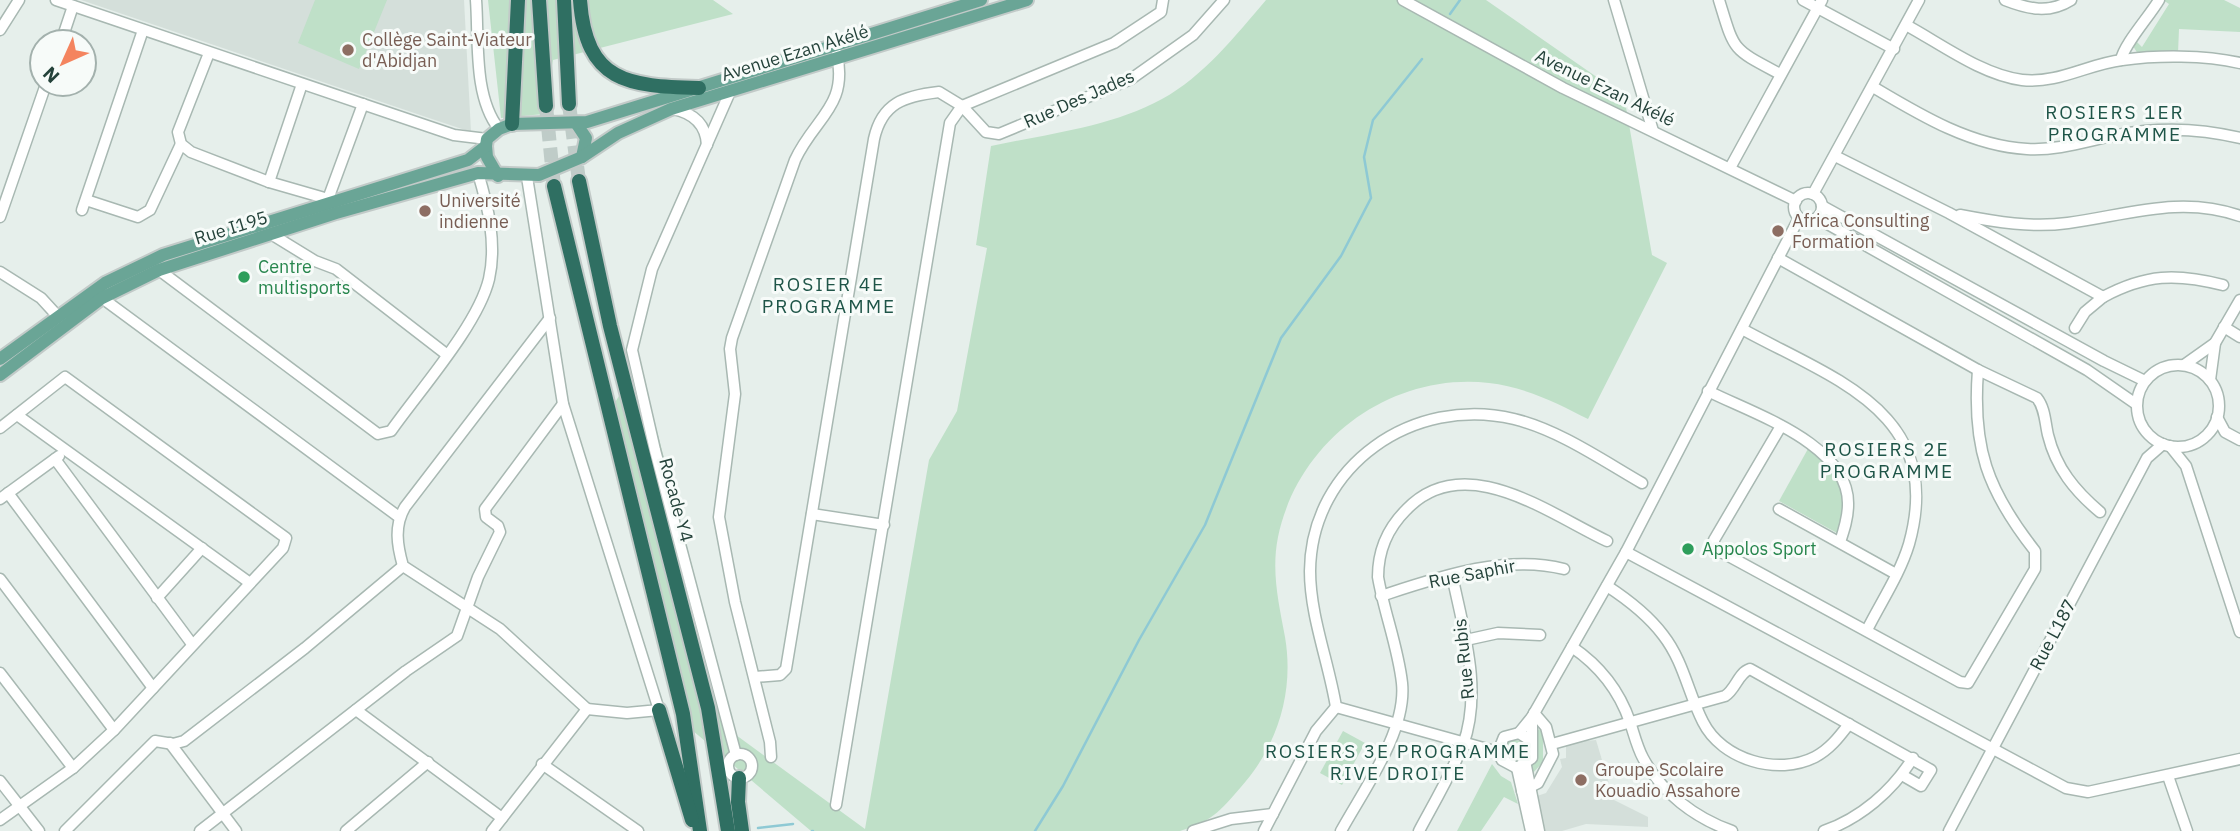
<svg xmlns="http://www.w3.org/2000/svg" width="2240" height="831" viewBox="0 0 2240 831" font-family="'IBM Plex Sans',sans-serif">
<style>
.built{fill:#d4dfda}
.green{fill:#bfe0c8}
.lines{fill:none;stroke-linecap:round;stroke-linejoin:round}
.stream{stroke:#8ec9d4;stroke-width:2.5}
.highway-tunnel{stroke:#bfccc8;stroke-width:14;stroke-dasharray:14 7;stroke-linecap:butt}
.minor-casing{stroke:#a8b8b2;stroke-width:13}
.major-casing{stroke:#c2cac8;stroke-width:16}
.highway-casing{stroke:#c2cac8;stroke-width:18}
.minor{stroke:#fff;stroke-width:10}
.major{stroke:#6aa596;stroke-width:12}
.highway{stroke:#2f6f62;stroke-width:14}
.education-dot{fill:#8d6e63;stroke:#f7fbf9;stroke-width:2.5}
.leisure-dot{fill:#2e9e5b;stroke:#f7fbf9;stroke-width:2.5}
.labels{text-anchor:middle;stroke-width:6;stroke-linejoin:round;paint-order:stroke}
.education-label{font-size:18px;fill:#785e54;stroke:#f7fbf9;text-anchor:start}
.street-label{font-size:18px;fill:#24423a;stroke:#f7fbf9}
.leisure-label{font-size:18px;fill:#27864d;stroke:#f7fbf9;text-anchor:start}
.neighbourhood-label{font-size:19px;letter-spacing:2px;fill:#1f5548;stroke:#f7fbf9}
</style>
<rect width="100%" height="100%" fill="#e6efeb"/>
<g class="built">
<path d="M 81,0 L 464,0 L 471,132 L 426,117 Z"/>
<path d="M 1596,740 L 1614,800 L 1648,817 L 1648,827 L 1586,824 L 1562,831 L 1544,831 L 1534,797 L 1546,793 L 1562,767 L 1560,759 L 1566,758 L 1566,743 Z"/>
</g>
<g class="green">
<path d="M 315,0 L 387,0 L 359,69 L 298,43 Z"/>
<path d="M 488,0 L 713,0 L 733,14 L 553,60 L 544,114 L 501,118 Z"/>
<path d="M 1266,0 L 1486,0 L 1624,96 L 1652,255 L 1667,263 L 1588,419 C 1557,403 1525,387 1489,383 C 1390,372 1298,441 1278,537 C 1271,572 1279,604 1285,637 C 1294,689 1279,741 1246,781 C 1223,808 1214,821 1180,831 L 811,831 L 679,719 L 613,406 L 639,362 L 736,735 L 865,829 L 929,460 L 957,411 L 987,248 L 976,245 L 991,146 C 1047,134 1111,127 1162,99 C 1203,77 1236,35 1266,0 Z"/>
<path d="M 2163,0 L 2224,0 L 2240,8 L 2240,32 L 2179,29 L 2178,53 L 2138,54 L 2133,46 L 2137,42 L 2142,47 L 2169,4 Z"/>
<path d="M 1809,447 C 1838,468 1850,499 1837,533 L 1779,501 Z"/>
<path d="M 1543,729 L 1543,762 L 1532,774 L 1529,768 L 1537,730 Z"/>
<path d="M 1343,731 L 1365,743 L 1342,785 L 1320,773 Z"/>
<circle cx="1515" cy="752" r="12"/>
<path d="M 1492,764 L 1501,776 L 1511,782 L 1518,804 L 1504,797 L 1481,831 L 1457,831 Z"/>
</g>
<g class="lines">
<g class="stream">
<path d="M 1450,14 L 1460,0"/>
<path d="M 758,828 L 793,824"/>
<path d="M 812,831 L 813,831"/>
<path d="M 1035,831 L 1063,786 L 1139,640 L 1205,525 L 1281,338 L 1341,256 L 1371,198 L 1364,157 L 1373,120 L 1422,59"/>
</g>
<g class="highway-tunnel">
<path d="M 569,104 L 579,181"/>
<path d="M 546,106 L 554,186"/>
</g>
<defs>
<g id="minor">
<path d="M 56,0 L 454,135 L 487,139"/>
<path d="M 476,0 C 479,39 473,96 499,129"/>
<path d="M 1403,0 L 1563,88 L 1796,201"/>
<path d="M 1614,0 L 1653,131"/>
<path d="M 1719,0 C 1735,52 1731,48 1780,74"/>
<path d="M 1803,0 L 1894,49"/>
<path d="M 2005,0 C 2028,9 2049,14 2071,0"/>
<path d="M 1906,25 C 1941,44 1982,75 2022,80 C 2058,84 2088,64 2122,60 C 2158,55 2204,55 2240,63"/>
<path d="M 0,30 L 19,0"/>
<path d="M 61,42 L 73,6"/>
<path d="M 209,53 L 178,132 L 181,144 L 191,152 L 269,182 L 328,199 L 331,204"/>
<path d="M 2121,60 C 2124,44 2149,17 2159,0"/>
<path d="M 1873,87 C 1920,115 1971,146 2027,149 C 2057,151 2087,141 2117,135 C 2158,127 2199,128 2240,138"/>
<path d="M 730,92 L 652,269 L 632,350 L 655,450 L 736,755"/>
<path d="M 673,109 C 693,113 706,124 707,145"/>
<path d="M 1835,156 L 1949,213 L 2103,297 C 2146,274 2176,273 2223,285"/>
<path d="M 1730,168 L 1822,0"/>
<path d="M 527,177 L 563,404 L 659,710 L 627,713 L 587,709"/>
<path d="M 269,182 L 302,84"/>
<circle cx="1808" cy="207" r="14"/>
<path d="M 1813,194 L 1919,0"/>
<path d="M 328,199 L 363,104"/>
<path d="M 86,200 L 138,217 L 150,210 L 181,144"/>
<path d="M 1822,206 L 2104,361 L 2145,381"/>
<path d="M 82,210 L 143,30"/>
<path d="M 1960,215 C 1996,222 2032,228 2068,223 C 2127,215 2181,195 2240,216"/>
<path d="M 0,217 L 46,84"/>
<path d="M 1817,218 L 2087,370 L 2136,404"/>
<path d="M 271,234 L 315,261 L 336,269 L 446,354"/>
<path d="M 1778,258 L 1978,370 L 2037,398 C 2045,408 2045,422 2048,435 C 2056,468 2075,491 2100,512"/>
<path d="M 159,270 L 378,434 L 391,431 C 419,391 478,325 489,279 C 497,244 488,206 478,173"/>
<path d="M 0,272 L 41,298 L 63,322"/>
<path d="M 102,298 L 399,517"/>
<path d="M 2224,327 L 2240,337"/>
<path d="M 2075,328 L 2085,312 L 2103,297"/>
<path d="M 1742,329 C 1833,379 1946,412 1909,544 C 1900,574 1881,602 1867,630"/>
<path d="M 2184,365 L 2215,343 L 2240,300"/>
<circle cx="2178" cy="406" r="41"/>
<path d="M 2210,380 L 2215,343"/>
<path d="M 1708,391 C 1751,413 1850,444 1848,505 C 1848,518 1844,530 1840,542"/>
<path d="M 17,415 L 250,583"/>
<path d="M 2217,417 L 2225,432 L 2240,440"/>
<path d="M 1781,426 L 1714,540 L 1714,548 L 1960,682 L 1968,683 L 2035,569 L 2035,551 C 1987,490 1972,447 1978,370"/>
<path d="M 0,428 L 65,377 L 286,538 L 283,548 L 114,730 L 73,768 L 0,820"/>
<path d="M 2170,446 L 2186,466 L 2240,632"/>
<path d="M 55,459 L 192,644"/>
<path d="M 8,493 L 153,688"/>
<path d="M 0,499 L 59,456"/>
<path d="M 1779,509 L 1896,574"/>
<path d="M 812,514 L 884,525"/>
<path d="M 1626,552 L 2066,788 L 2088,792 L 2240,759"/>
<path d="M 0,579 L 114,730"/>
<path d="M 1607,586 C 1627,599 1648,615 1663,635 C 1684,662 1688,693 1703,722 C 1722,760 1778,776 1815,757 C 1830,749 1839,737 1849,724"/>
<path d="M 1381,596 C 1439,577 1504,554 1564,569"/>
<path d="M 157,598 L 202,548"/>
<path d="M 1466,640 L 1498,633 L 1540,635"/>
<path d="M 1572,647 C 1600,666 1619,690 1630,722 C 1634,734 1637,747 1643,758 C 1662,793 1695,818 1732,831"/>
<path d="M 0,673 L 73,768"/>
<path d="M 755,677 L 780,675 L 786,669 L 874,139 C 882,103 904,96 939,92 L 962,106 L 986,132 L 999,134 L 1131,79 L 1193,35 L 1224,0"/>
<path d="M 1336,707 C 1329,663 1310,616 1310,571 C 1311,465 1414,395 1514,419 C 1559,430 1602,460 1642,483"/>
<path d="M 1336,707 L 1498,752"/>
<path d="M 356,710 L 502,818"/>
<path d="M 1519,733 L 1532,717 L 1626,552 L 1799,218"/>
<path d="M 1530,740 L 1519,733 L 1504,737 L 1498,752 L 1502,760 L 1517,768 L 1532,758 L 1532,717"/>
<path d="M 170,743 L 236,831"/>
<path d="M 1552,744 L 1725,696 C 1736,689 1738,673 1750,669 L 1931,770 L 1921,786 L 1902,775"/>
<circle cx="740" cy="766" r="12"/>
<path d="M 771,757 L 770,742 L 735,602 L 719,517 L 735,394 L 730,349 L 732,338 L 795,160 C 815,117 848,107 837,54"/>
<path d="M 542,764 L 638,831"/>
<path d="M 1526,766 L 1539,831"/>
<path d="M 1517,768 L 1531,831"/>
<path d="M 2168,776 L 2187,831"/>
<path d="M 0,781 L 39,831"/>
<path d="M 1522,791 L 1538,783 L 1553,754 L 1546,727 L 1534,713"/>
<path d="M 836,805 L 950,123 L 962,106 L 1114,43 L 1161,12 L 1163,0"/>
<path d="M 65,831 L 155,741 L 173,744 L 184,741 L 305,648 L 403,566"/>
<path d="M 200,831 L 406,671 L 457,636 L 478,577 L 500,532 L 498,526 L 486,517 L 485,509 L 563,404"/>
<path d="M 346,831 L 428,762"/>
<path d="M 492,831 L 587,709 L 500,629 L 403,566 C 397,545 394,526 405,507 L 550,318"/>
<path d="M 1193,831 L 1231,819 L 1273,814"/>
<path d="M 1264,831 L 1316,731 L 1336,707"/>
<path d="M 1341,831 C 1364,789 1407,731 1402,683 C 1398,647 1384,612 1378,577 C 1378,550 1387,529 1406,510 C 1464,449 1548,513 1607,541"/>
<path d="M 1419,831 C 1434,803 1451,774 1463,745 C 1483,690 1463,629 1452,575"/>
<path d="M 1824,831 C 1861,818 1892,791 1913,758"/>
<path d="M 1949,831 L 2147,458 L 2163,444"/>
</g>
<g id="major">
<path d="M 576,123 L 586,138 L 582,157"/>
<path d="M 498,176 L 487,157 L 486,146 L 487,139 L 499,129 L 512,124 L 587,122 L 981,0"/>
<path d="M 0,359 L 105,283 L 163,255 L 468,160 L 486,146"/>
<path d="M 0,375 L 102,298 L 159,270 L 336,213 L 478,173 L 539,175 L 582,157 L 618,133 L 671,109 L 1027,0"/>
</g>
<g id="highway">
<path d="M 539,0 L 546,106"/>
<path d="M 564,0 L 569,104"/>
<path d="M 580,0 C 586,83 628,86 699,88"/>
<path d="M 512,124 L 518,0"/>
<path d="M 579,181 L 610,326 L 708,708 L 728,831"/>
<path d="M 554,186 L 683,714 L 700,831"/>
<path d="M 659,710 L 692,820"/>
<path d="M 739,778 L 738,802 L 742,831"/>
</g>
</defs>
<use href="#minor" class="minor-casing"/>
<use href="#major" class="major-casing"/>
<use href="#highway" class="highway-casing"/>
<use href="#minor" class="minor"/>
<use href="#major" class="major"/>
<use href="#highway" class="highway"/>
</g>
<g class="education-dot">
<circle cx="348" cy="50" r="7"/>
<circle cx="425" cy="211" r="7"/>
<circle cx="1778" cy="231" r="7"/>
<circle cx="1581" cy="780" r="7"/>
</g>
<g class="leisure-dot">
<circle cx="244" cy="277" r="7"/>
<circle cx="1688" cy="549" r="7"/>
</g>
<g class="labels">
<g class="education-label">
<text x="362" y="46">Collège Saint-Viateur<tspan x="362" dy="21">d'Abidjan</tspan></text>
<text x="439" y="207">Université<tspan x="439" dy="21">indienne</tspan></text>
<text x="1792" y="227">Africa Consulting<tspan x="1792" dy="21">Formation</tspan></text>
<text x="1595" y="776">Groupe Scolaire<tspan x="1595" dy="21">Kouadio Assahore</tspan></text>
</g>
<g class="street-label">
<text transform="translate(795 53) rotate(-17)" y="6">Avenue Ezan Akélé</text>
<text transform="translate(1605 88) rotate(26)" y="6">Avenue Ezan Akélé</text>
<text transform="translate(1079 99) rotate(-24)" y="6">Rue Des Jades</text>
<text transform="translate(231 228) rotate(-17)" y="6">Rue I195</text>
<text transform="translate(676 500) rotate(75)" y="6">Rocade Y4</text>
<text transform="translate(1472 574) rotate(-11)" y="6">Rue Saphir</text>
<text transform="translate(2053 635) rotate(-62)" y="6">Rue L187</text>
<text transform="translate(1464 659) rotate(-96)" y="6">Rue Rubis</text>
</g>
<g class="leisure-label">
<text x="258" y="273">Centre<tspan x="258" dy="21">multisports</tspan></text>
<text x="1702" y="555">Appolos Sport</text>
</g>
<g class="neighbourhood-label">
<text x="2115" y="119">ROSIERS 1ER<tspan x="2115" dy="22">PROGRAMME</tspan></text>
<text x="829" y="291">ROSIER 4E<tspan x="829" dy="22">PROGRAMME</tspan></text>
<text x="1887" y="456">ROSIERS 2E<tspan x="1887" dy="22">PROGRAMME</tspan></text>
<text x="1398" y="758">ROSIERS 3E PROGRAMME<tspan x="1398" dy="22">RIVE DROITE</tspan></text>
</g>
</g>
<g transform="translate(63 63) rotate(225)"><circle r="33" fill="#f7fbf9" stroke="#a3b1ad" stroke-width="2"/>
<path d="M0-5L12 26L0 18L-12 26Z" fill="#f4845f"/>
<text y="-10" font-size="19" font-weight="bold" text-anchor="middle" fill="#24423a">N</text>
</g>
</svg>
